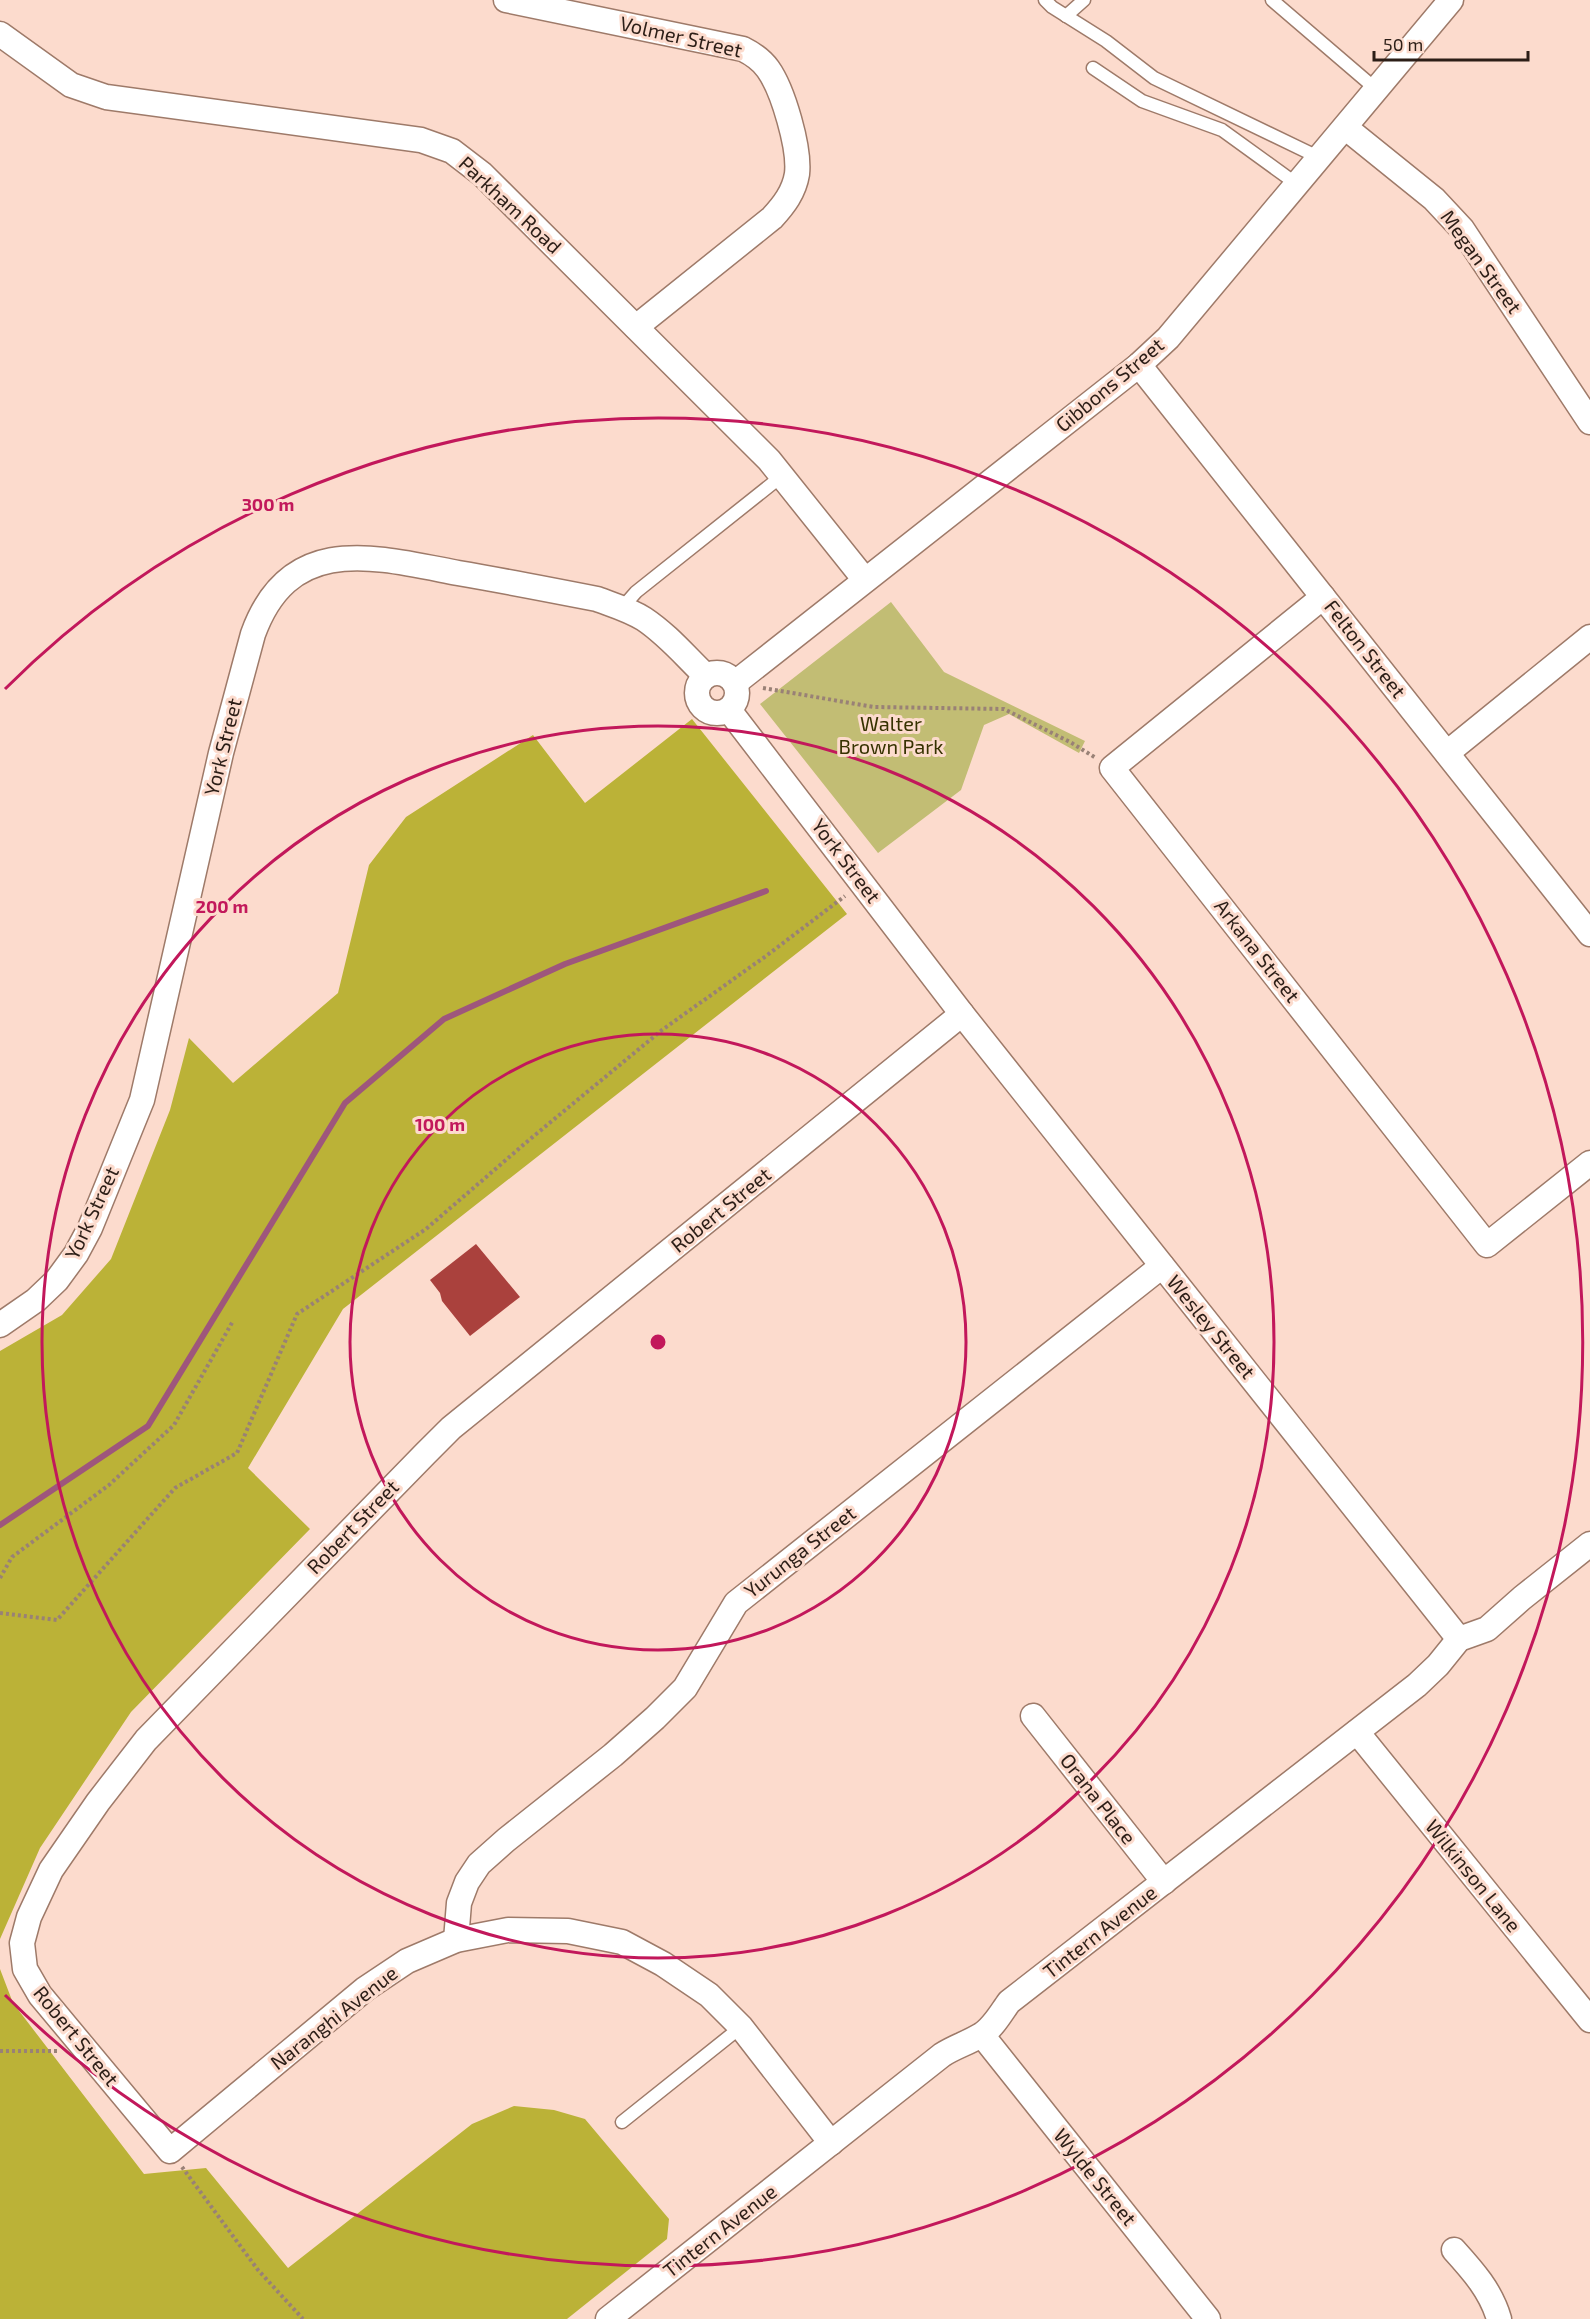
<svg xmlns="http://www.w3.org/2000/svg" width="1590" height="2319" viewBox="0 0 1590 2319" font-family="'Exo 2',sans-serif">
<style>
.green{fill:#c2bd74}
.forest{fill:#bbb237}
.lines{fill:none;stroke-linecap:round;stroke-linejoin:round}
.stream{stroke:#9e567c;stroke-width:6}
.building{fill:#aa413d}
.lane-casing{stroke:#9e7a69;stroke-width:15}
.street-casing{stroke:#9e7a69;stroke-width:27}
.path{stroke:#998176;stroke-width:4;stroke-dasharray:3 3;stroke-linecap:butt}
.lane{stroke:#fff;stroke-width:12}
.street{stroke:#fff;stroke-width:24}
.ring{fill:none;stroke:#c2185b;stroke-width:3}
.labels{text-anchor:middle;stroke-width:6;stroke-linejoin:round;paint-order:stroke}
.street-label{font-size:20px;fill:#2c1e17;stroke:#fcdbcd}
.park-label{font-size:20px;fill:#363200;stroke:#fcdbcd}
.centre{fill:#c2185b;stroke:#fcdbcd;stroke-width:3}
.ring-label{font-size:18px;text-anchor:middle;font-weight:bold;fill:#c2185b;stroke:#fcdbcd;stroke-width:6;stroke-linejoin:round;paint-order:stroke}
</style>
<rect width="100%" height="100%" fill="#fcdbcd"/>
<path class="green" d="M 891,602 L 944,672 L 1085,741 L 1079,753 L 1009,714 L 984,725 L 961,790 L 878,853 L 760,704 Z"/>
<g class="forest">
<path d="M 692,719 L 847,914 L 343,1309 L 248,1468 L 310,1529 L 131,1712 L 40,1848 L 0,1939 L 0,1351 L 62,1315 L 111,1259 L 170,1110 L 189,1038 L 233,1083 L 338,993 L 369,865 L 406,817 L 533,735 L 585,803 Z"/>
<path d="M 0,1969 L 13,2003 L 144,2174 L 206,2168 L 288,2268 L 472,2124 L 514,2106 L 554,2110 L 585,2119 L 669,2219 L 667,2239 L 567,2319 L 0,2319 Z"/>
</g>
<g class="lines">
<path class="stream" d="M 0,1525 L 148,1426 L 345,1103 L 444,1019 L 565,964 L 766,891"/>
</g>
<path class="building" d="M 476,1244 L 520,1297 L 470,1336 L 442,1301 L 440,1293 L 430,1280 Z"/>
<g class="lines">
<defs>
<g id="lane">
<path d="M 1045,0 L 1052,7 L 1106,41 L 1154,78 L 1320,158"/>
<path d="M 1272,0 L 1377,90"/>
<path d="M 1066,16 L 1084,0"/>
<path d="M 1093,68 L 1142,101 L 1222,130 L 1298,185"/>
<path d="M 622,608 L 636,592 L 783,475"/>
<path d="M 622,2122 L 741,2027"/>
</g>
<g id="street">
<path d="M 506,0 L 743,49 C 753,54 761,59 768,69 C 783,90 800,148 797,174 C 794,192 784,205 772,218 L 636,327"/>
<path d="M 0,34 L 71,85 L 106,97 L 421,140 L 452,151 L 482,174 L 769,460 L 865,580"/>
<path d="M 1346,128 L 1434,199 L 1462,229 L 1590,422"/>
<path d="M 1139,365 L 1590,934"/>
<path d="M 1323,597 L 1112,768 L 1487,1245 L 1590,1163"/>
<circle cx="717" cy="693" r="20"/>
<path d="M 735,683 L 1139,365 L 1168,338 L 1451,0"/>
<path d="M 729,710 L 962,1014 L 1459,1639"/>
<path d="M 1447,753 L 1590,637"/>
<path d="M 0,1325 L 36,1300 L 57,1280 L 76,1254 L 90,1228 L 142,1100 L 221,753 L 253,634 C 290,532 375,557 458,573 C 505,581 551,590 597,599 C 613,605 630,610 644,619 C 668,635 686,657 706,676"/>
<path d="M 1033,1716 L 1164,1882"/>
<path d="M 1357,1732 L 1590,2020"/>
<path d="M 456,1940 L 459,1903 L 467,1882 L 479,1864 L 506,1840 L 613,1755 L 655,1718 L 685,1688 L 736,1603 L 1162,1266"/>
<path d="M 982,2035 L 1208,2319"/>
<path d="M 831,2143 L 741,2027 L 709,1995 L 663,1964 L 622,1942 L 568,1931 L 508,1930 L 456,1940 L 407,1961 L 365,1989 L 170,2151 L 40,1995 L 25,1969 L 22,1943 L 29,1917 L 51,1870 L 98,1802 L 146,1740 L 425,1454 L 451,1428 L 962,1014"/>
<path d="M 1454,2250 C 1473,2271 1491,2291 1499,2319"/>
<path d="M 608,2319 L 942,2055 C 954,2047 968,2043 981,2035 C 993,2028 1001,2013 1009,2002 L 1417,1685 L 1438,1665 L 1459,1639 L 1487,1629 L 1522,1598 L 1590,1544"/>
</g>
</defs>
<use href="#lane" class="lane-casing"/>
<use href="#street" class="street-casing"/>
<g class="path">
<path d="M 763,688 L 874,707 L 1004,709 L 1070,742 L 1096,758"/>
<path d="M 0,1578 L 12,1557 L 109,1485 L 174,1425 L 233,1321"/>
<path d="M 0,1613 L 57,1620 L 175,1488 L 237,1453 L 297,1314 L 426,1229 L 529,1140 L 662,1030 L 766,956 L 845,896"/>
<path d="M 0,2051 L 59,2051"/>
<path d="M 182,2167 L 258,2270 L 303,2319"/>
</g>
<use href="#lane" class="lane"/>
<use href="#street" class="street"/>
</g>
<g class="ring">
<circle cx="658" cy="1342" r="308"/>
<circle cx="658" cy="1342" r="616"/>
<path d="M5 689A924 924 0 1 1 5 1995"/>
</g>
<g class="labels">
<g class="street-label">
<text transform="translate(681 37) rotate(13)" y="7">Volmer Street</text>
<text transform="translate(510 205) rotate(43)" y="7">Parkham Road</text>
<text transform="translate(1481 262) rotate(54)" y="7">Megan Street</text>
<text transform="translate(1110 385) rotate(-40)" y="7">Gibbons Street</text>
<text transform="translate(1365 649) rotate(52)" y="7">Felton Street</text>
<text transform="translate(223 747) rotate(-76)" y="7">York Street</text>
<text transform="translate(846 861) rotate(53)" y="7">York Street</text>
<text transform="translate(1257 951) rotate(52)" y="7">Arkana Street</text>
<text transform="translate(721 1210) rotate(-39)" y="7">Robert Street</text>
<text transform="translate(92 1213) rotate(-65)" y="7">York Street</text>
<text transform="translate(1211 1327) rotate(51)" y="7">Wesley Street</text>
<text transform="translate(353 1527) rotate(-46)" y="7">Robert Street</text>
<text transform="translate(800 1552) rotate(-38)" y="7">Yurunga Street</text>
<text transform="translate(1098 1799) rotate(52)" y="7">Orana Place</text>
<text transform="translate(1473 1876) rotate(51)" y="7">Wilkinson Lane</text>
<text transform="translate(1100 1932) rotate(-38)" y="7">Tintern Avenue</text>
<text transform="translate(334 2018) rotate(-38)" y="7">Naranghi Avenue</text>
<text transform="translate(76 2036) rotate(51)" y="7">Robert Street</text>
<text transform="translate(1095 2177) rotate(51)" y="7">Wylde Street</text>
<text transform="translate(720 2231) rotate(-38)" y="7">Tintern Avenue</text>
</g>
<g class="park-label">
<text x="891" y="731">Walter<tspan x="891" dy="23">Brown Park</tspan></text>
</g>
</g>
<circle cx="658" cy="1342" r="9" class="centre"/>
<g class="ring-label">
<text x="268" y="511">300 m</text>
<text x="222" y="913">200 m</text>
<text x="440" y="1131">100 m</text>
</g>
<path d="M1374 51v9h154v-9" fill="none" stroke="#2c1e17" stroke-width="3"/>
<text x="1383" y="51" font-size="18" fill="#2c1e17" stroke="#fcdbcd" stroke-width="4.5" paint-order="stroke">50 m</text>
</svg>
